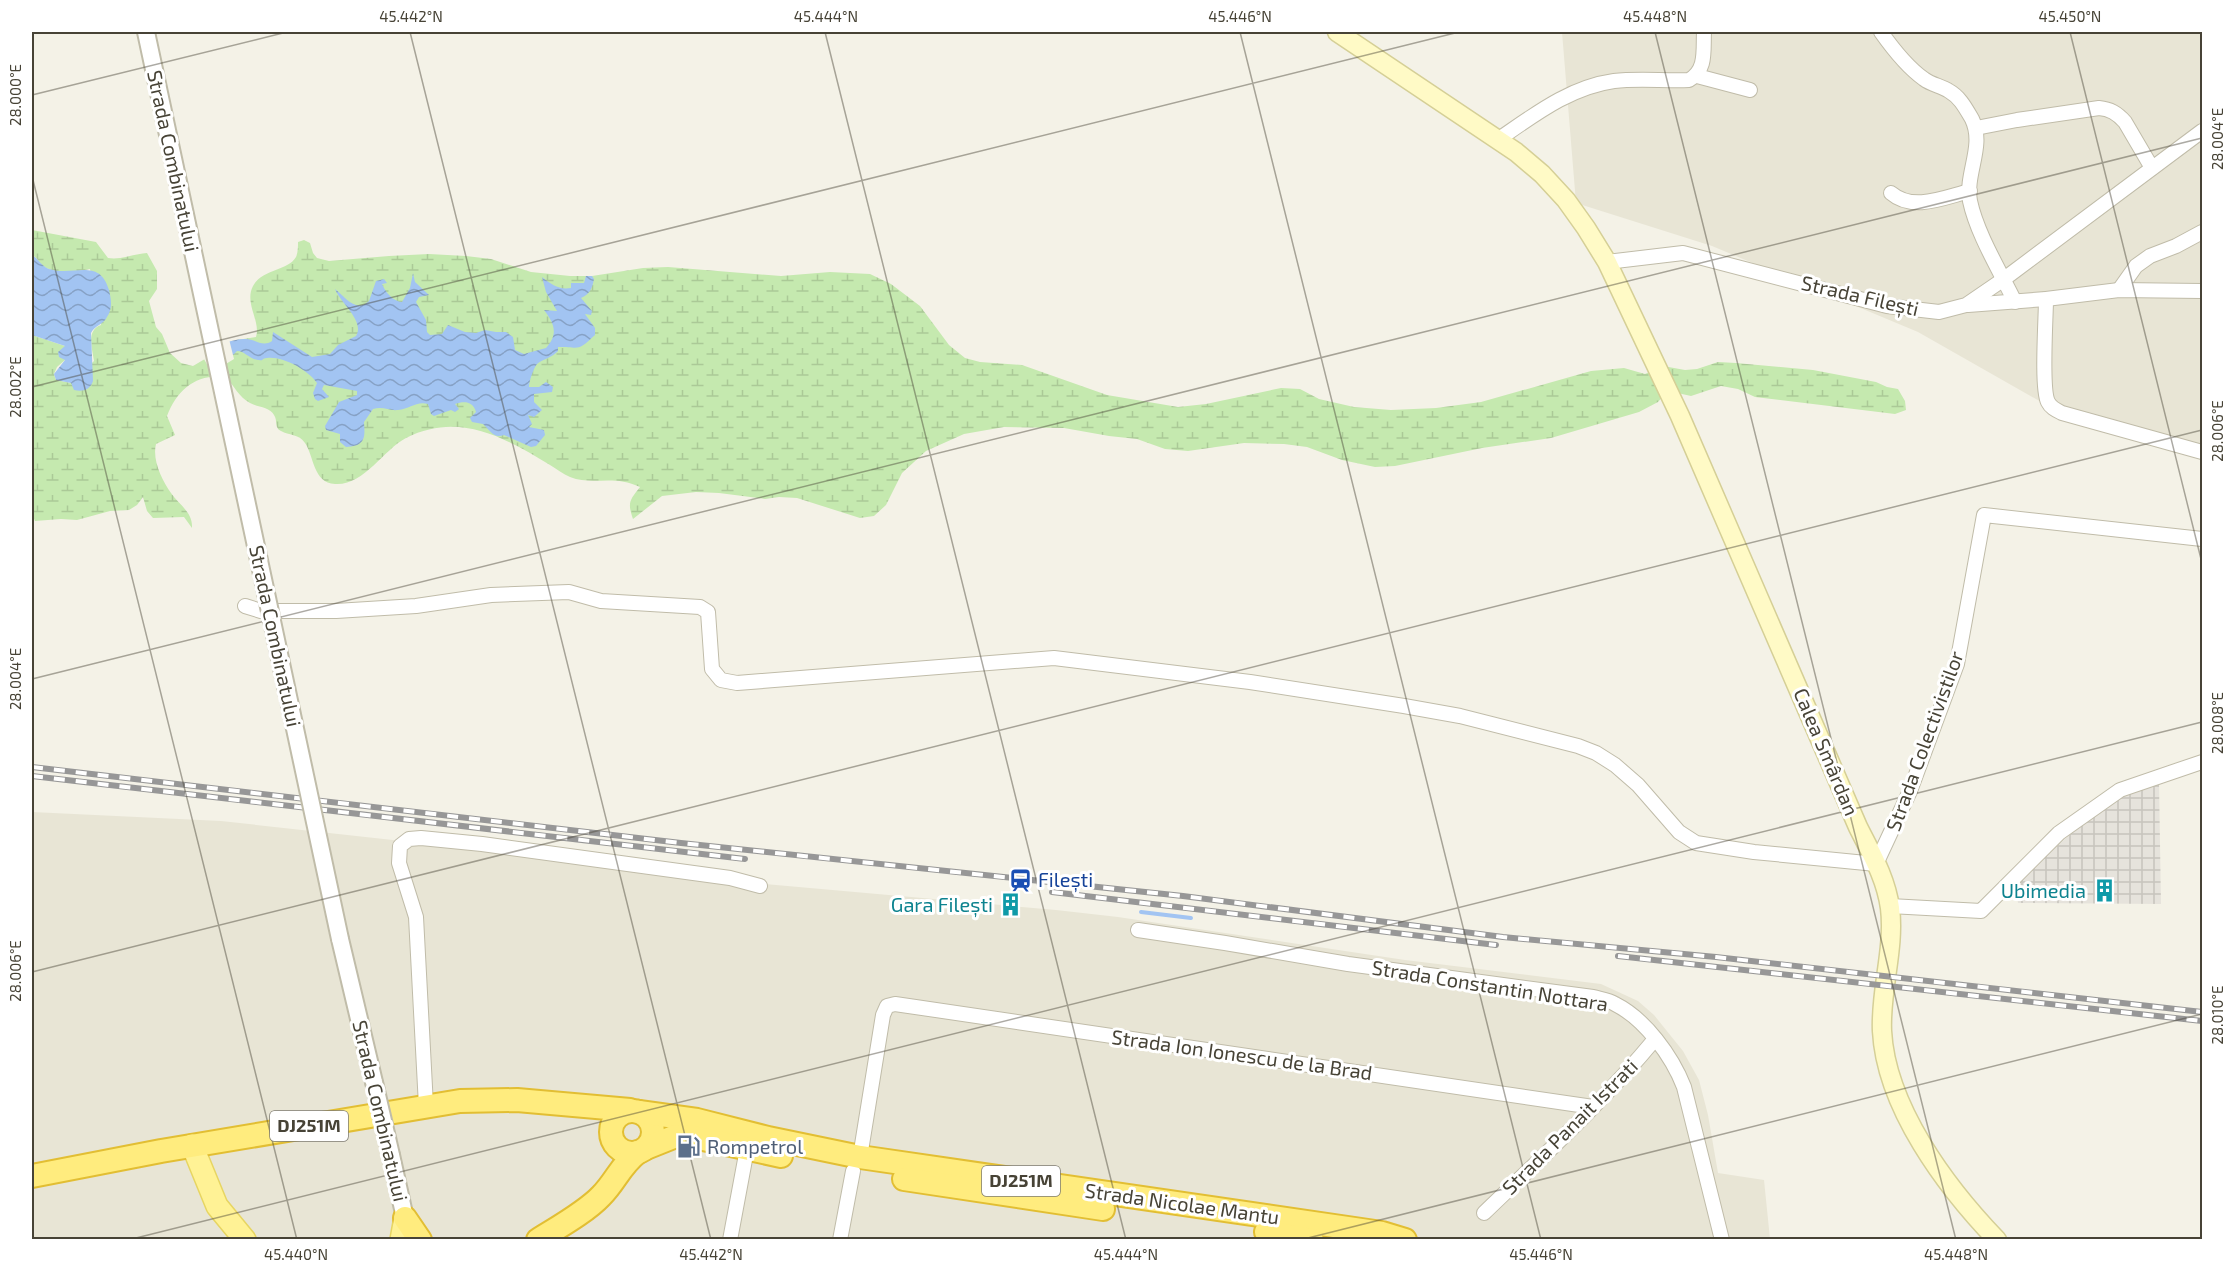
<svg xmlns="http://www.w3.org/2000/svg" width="2234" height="1271" viewBox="0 0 2234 1271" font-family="'Exo 2',sans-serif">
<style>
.residential{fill:#e8e5d5}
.industrial{fill:url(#industrial-grid)}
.wetland{fill:url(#wetland-marsh)}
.water{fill:url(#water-waves)}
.pier{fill:#f4f2e7}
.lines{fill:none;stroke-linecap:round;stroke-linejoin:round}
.stream{stroke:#a2c4f2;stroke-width:4}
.minor-casing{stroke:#c0bca9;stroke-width:16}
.tertiary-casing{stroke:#c0bca9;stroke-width:20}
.secondary-casing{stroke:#d5cf96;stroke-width:21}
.primary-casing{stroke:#e7d562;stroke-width:24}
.trunk-casing{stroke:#e2be33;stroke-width:26}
.minor{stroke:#fff;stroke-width:14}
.tertiary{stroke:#fff;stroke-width:16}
.secondary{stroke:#fffac6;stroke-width:18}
.primary{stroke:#fff295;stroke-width:21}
.trunk{stroke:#ffec7e;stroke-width:22}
.rail-casing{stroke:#979797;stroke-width:6}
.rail{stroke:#fff;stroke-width:4;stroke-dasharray:11;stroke-linecap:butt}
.tertiary-bridge-casing{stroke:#c0bca9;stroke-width:20;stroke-linecap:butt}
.tertiary-bridge{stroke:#fff;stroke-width:16}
.ticks{fill:none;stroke:#474336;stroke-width:1.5;stroke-opacity:0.45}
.labels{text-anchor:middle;stroke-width:6;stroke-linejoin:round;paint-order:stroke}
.shield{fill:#fff;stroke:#7e7b72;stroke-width:1.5}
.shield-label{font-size:18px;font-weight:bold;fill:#474336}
.street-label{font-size:20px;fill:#474336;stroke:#fff}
.transit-label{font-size:20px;fill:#164399;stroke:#fff;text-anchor:start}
.culture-label{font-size:20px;fill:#0d838f;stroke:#fff;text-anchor:end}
.service-label{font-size:20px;fill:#4e5e75;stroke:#fff;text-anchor:start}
.neatline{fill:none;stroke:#474336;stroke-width:2}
.ticks-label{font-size:15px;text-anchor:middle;fill:#474336}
</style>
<defs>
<pattern id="industrial-grid" width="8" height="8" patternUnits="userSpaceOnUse" patternTransform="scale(1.5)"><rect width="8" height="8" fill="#e6e3dc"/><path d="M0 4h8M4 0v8" fill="none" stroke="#c7c4bd"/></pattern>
<pattern id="wetland-marsh" width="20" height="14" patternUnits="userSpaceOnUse" patternTransform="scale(1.5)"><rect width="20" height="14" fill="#c5e9af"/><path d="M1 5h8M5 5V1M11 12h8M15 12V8" fill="none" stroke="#abc997"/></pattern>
<pattern id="water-waves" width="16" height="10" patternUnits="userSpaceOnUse" patternTransform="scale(1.5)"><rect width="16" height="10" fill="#a2c4f2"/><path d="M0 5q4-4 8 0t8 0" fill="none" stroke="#86a1c5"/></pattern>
</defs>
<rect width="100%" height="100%" fill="#f4f2e7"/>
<g class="residential">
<path d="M 1562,32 L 2202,32 L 2202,446 L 2057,411 L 1918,332 L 1712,246 L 1576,203 Z"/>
<path d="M 32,812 L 221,821 L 420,843 L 632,872 L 1056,910 L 1118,917 L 1405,960 L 1601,984 L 1638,1001 L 1654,1015 L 1683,1051 L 1699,1080 L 1708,1115 L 1718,1173 L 1764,1180 L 1770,1239 L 32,1240 Z"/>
</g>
<path class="industrial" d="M 2159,782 L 2161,904 L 2018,903 L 2015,883 L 2073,832 L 2122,796 Z"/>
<path class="wetland" d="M 32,230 L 96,242 L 108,258 C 122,260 133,254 147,253 L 157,271 L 157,289 L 149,301 L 156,327 L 162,334 L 170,353 L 181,363 L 193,366 L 237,340 L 256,337 C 261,321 244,303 253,286 C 262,269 288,271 296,257 C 298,253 298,246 298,242 L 304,240 L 310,243 L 313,253 L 317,258 L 329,261 L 389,256 L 429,254 L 466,256 L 491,259 L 531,272 L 570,276 L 592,276 L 643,268 L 668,267 L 781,276 L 830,272 L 870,274 L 891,284 L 920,306 L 949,345 L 965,358 L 980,362 L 1022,365 L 1107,395 L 1178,407 L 1206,404 L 1281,388 L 1300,389 L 1319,399 L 1354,407 L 1391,410 L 1436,408 L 1481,402 L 1591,371 L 1624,368 L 1645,374 L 1663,366 L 1685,370 L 1697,369 L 1718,362 L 1736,363 L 1813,370 L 1876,382 L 1887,387 L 1898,389 L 1905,401 L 1906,410 L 1895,414 L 1755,397 L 1738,389 L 1721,386 L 1691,396 L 1673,392 L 1663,396 L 1658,402 L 1639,412 L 1551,438 L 1482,448 L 1395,466 L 1375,467 L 1342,460 L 1307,447 L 1284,444 L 1244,443 L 1188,451 L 1165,449 L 1137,439 L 1109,436 L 1064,428 L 1004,427 L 964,434 L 926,451 L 902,473 L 886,505 L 874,516 L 860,518 L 797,498 L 779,497 L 765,499 L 719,493 L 696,492 L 662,496 L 633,519 C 627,502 630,500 640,487 C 613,474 593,486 570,477 C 563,474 557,469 550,465 C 505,438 460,411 406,438 C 383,450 364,486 335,484 C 313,483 314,456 305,443 C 298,433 289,436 281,431 C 274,428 278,421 274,415 C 270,407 257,407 250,403 C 239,397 234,386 226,377 C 197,373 177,389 167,416 L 175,435 L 156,444 C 152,460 162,480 171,493 C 179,505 193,512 192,528 L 184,517 L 153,518 L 147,511 L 143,497 L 137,505 L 129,510 L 110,511 L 77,520 L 61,519 L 35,521 L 32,514 L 34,506 L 32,504 L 32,335 L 65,346 L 65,360 L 57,367 L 54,374 L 56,380 L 71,383 L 94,361 C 92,348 86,330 101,325 L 90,269 C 76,272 60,274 46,268 C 39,264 38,258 32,255 Z"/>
<g class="water">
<path d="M 32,255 C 39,259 41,266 49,269 C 74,277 99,257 109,290 C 111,299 113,308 107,317 C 103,325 95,325 91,333 L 93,381 C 90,390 83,392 74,390 L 71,383 L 56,380 L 54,374 L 65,360 L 59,357 L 58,352 L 65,346 L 32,335 Z"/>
<path d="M 413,273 L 415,282 L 429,295 L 419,297 L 416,302 L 426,320 L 427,332 L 430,335 L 442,334 L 448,325 L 465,332 L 476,333 L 485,330 L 496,332 L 506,332 L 513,337 L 515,350 L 524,354 L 546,348 C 559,334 554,323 544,310 L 557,311 L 546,292 L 542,277 C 552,285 559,290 571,288 L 571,283 L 584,283 L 586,276 L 592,276 L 594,279 C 592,289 590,294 581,298 L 592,311 L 591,315 L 585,314 L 595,328 L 595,335 C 577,352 581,347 558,347 L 558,351 C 552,358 543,359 537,364 C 533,369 529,382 529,387 L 539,387 L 546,382 L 553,387 L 552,392 L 534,394 L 534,402 L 542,410 L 534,417 L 528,415 L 532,424 L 529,427 L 544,430 L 545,435 L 536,446 L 531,447 L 504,435 C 493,439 490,430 483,424 L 472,422 L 470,418 L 476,412 C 473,401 464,401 455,404 L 459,409 L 455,412 L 451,410 L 434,416 L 431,414 L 428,404 C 416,401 410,409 398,410 C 389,411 383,406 373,409 L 364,422 C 365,437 366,446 346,447 L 340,442 L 340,434 L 326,430 L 325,426 L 339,402 L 357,395 L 357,391 L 324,385 L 322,389 L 329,397 L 318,401 L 315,399 L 313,393 L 317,383 C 308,370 283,356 267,358 C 259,359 266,361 258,360 C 249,359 245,351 237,351 L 229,359 L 224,343 C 231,341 238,339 244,339 C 255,338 262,348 272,341 L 273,332 L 312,357 L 330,354 L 338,345 L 356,336 C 365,321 341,304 335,289 C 346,298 356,313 369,301 L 376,281 L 384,279 L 387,283 L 382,284 C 385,292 394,302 402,302 L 410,288 Z"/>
</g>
<path class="pier" d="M 229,339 L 234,359 L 216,370 L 209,368 L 204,359 L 207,351 L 216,343 Z"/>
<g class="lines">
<path class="stream" d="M 1141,912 L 1191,918"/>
<defs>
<g id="minor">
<path d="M 1881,32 C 1893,49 1907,67 1924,79 C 1932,85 1942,86 1949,91 C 1960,97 1966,109 1972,119 C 1985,146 1965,173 1970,201 C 1977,234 2000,271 2015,302"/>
<path d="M 1697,76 L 1750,90"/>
<path d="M 1976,128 L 2017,120 L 2099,108 C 2110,109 2117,113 2125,122 L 2152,168"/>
<path d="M 1499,139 C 1534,115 1570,87 1614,81 C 1638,78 1664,81 1689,80 C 1707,70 1703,50 1704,32"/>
<path d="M 1891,193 C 1913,212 1945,197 1970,191"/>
<path d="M 1607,262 L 1683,253 L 1887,306 L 1939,312 L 1966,305 L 2004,279 L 2202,131"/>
<path d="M 2119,290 L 2136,266 L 2150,256 L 2176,246 L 2202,232"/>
<path d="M 2046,299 C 2046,318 2041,388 2048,402 C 2051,408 2056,410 2062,413 L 2202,452"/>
<path d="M 1968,305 L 2046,299 L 2119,290 L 2202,291"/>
<path d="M 245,606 L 261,611 L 336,611 L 416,606 L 491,595 L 569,592 L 601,601 L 700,607 L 708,612 L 712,669 L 721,680 L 737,683 L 1054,658 L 1250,682 L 1404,706 L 1460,716 L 1578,746 L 1596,753 L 1615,765 L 1638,785 L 1679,832 L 1696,843 L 1754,852 L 1876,864 L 1910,791 L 1957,664 L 1984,515 L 2202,539"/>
<path d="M 1890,906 L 1981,911 L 2059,833 L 2120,790 L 2202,762"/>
<path d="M 1138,930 L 1225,943 L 1348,964 L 1593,997 C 1600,999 1609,1000 1615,1004 C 1645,1019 1672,1056 1684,1087 L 1722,1240"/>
<path d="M 426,1106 L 416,917 L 399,863 L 400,846 L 409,839 L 421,838 L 482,844 L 730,878 L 760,886"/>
<path d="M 860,1157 L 883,1015 L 887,1006 L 895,1004 L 1593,1107"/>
<path d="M 1484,1213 C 1542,1157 1603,1102 1655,1039"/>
<path d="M 730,1240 L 747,1149"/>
<path d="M 840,1240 L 853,1171"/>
</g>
<g id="tertiary">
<path d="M 340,939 L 374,1082"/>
<path d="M 391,1155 L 405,1218"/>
</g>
<path id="secondary" d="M 1337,32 L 1516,152 L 1542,174 L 1566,200 L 1586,228 L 1607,262 L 1680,416 L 1858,827 C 1871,853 1886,878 1890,908 C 1895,949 1880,990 1882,1031 C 1886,1107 1946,1187 1997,1240"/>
<g id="primary">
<path d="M 192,1145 L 217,1206 L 245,1240"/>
<path d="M 401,1240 L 405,1218"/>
</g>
<g id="trunk">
<circle cx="632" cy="1132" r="21"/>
<path d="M 639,1112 L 697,1120 L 768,1138 L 860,1157 L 1382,1233 L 1405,1240"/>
<path d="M 646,1148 L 676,1136 L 694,1137 L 781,1156"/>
<path d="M 32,1176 L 161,1151 L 460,1101 L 517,1100 L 630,1110"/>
<path d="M 904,1179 L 1103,1209"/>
<path d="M 405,1218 L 420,1240"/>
<path d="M 1266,1232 L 1312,1240"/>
<path d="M 538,1240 C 557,1228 586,1212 601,1196 C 616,1181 620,1166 638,1152"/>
</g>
</defs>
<use href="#minor" class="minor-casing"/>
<use href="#tertiary" class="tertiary-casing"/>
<use href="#secondary" class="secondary-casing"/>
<use href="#primary" class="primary-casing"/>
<use href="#trunk" class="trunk-casing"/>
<use href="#minor" class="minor"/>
<use href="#tertiary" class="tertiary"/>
<use href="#secondary" class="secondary"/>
<use href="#primary" class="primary"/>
<use href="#trunk" class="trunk"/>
<defs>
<g id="rail">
<path d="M 32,767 L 681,843 L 1183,896 L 1503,937 L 1716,957 L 2202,1012"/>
<path d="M 32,776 L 745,859"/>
<path d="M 1052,892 L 1496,945"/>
<path d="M 1618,956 L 2202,1021"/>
</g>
</defs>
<use href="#rail" class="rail-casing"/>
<use href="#rail" class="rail"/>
<defs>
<g id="tertiary-bridge">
<path d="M 146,32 L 340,939"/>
<path d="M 374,1082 L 391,1155"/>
</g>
</defs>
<use href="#tertiary-bridge" class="tertiary-bridge-casing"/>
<use href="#tertiary-bridge" class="tertiary-bridge"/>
</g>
<path class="ticks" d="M 410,32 L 711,1240M 825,32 L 1126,1240M 1240,32 L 1541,1240M 1655,32 L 1956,1240M 2070,32 L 2202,563M 32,95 L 287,32M 32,176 L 297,1240M 32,387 L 1459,32M 32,679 L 2202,138M 32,972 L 2202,430M 128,1240 L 2202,722M 1300,1240 L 2202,1014"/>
<defs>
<symbol id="station-bare" viewBox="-9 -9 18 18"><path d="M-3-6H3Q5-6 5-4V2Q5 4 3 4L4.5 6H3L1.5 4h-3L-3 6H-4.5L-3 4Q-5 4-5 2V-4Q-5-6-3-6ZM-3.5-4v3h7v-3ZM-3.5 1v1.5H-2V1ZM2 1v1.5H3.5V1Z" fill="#1a4fb4" stroke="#fff" stroke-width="2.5" paint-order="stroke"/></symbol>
<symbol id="building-bare" viewBox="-9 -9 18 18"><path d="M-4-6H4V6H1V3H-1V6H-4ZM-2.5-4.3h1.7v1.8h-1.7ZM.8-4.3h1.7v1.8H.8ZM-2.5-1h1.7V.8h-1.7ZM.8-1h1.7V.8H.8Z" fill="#0f9aa8" stroke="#fff" stroke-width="2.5" paint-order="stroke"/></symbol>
<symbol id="fuel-bare" viewBox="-9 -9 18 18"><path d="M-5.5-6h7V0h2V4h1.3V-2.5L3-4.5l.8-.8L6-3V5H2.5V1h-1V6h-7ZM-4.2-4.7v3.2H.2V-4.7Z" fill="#5c6f8a" stroke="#fff" stroke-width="2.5" paint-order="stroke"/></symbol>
</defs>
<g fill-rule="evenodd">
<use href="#station-bare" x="1004" y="864" width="33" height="33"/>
<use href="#building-bare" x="2088" y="874" width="33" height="33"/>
<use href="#building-bare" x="994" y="888" width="33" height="33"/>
<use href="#fuel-bare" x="672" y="1130" width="33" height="33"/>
</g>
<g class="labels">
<g class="shield">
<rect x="270" y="1111" width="78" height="30" rx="4.5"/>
<rect x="982" y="1166" width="78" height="30" rx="4.5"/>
</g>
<g class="shield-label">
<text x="309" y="1132">DJ251M</text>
<text x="1021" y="1187">DJ251M</text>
</g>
<g class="street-label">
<text transform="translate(173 161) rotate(78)" y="7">Strada Combinatului</text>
<text transform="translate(1860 296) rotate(13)" y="7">Strada Filești</text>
<text transform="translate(275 636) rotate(78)" y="7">Strada Combinatului</text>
<text transform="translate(1925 741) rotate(-70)" y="7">Strada Colectivistilor</text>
<text transform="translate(1826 752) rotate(67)" y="7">Calea Smârdan</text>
<text transform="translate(1490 986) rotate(9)" y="7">Strada Constantin Nottara</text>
<text transform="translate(1242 1055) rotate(8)" y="7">Strada Ion Ionescu de la Brad</text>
<text transform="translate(380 1111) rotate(77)" y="7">Strada Combinatului</text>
<text transform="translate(1570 1127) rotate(-45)" y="7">Strada Panait Istrati</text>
<text transform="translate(1182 1204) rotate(8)" y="7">Strada Nicolae Mantu</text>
</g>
<g class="transit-label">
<text x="1038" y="887">Filești</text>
</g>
<g class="culture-label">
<text x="2086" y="898">Ubimedia</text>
<text x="993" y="912">Gara Filești</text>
</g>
<g class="service-label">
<text x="707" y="1154">Rompetrol</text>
</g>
</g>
<rect width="2234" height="1271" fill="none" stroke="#ffffff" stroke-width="66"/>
<rect x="33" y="33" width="2168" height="1205" class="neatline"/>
<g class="ticks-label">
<text x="411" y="22">45.442°N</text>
<text x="826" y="22">45.444°N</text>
<text x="1240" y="22">45.446°N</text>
<text x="1655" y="22">45.448°N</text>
<text x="2070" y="22">45.450°N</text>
<text transform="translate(16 95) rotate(-90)" y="5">28.000°E</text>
<text transform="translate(2218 139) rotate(-90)" y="5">28.004°E</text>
<text transform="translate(16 387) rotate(-90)" y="5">28.002°E</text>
<text transform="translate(2218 431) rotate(-90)" y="5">28.006°E</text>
<text transform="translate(16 679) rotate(-90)" y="5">28.004°E</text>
<text transform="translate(2218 723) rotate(-90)" y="5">28.008°E</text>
<text transform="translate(16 971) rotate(-90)" y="5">28.006°E</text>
<text transform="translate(2218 1015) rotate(-90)" y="5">28.010°E</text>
<text x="296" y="1260">45.440°N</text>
<text x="711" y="1260">45.442°N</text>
<text x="1126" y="1260">45.444°N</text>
<text x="1541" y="1260">45.446°N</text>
<text x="1956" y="1260">45.448°N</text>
</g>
</svg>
